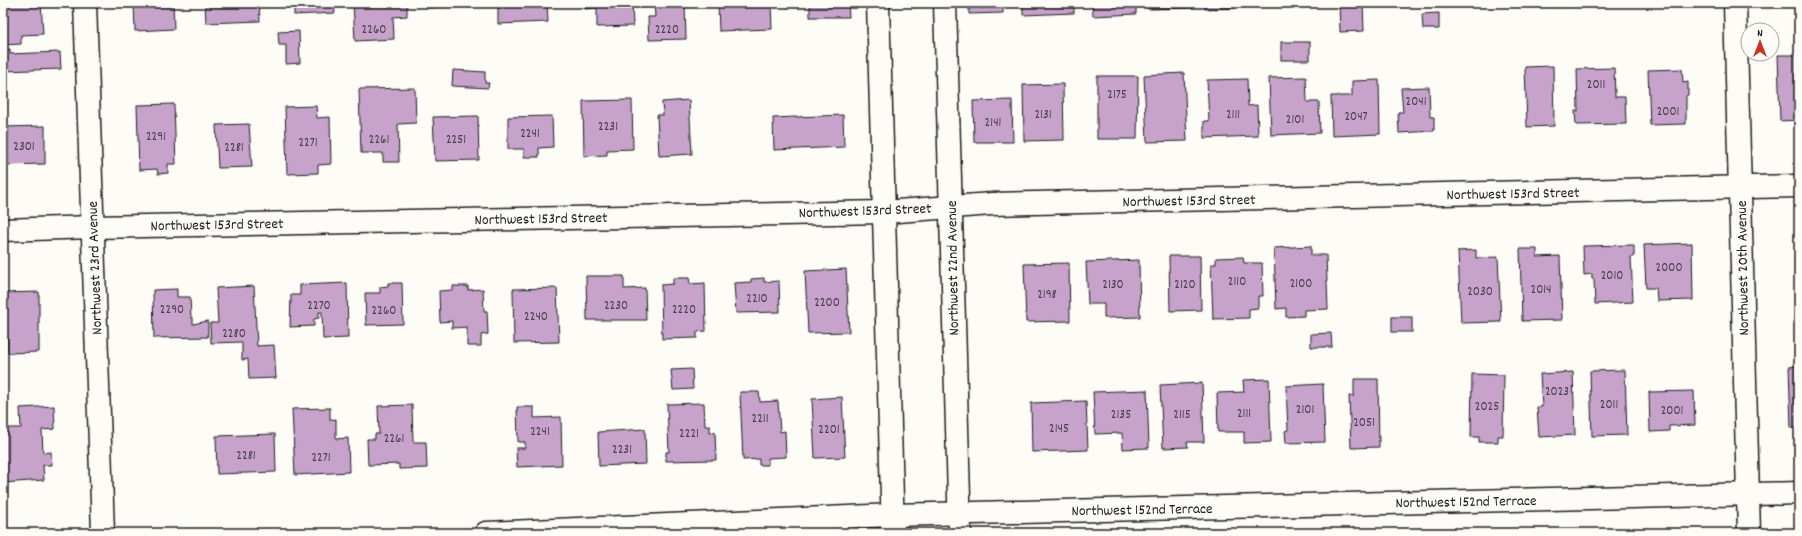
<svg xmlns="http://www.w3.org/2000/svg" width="1802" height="536" viewBox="0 0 1802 536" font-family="Dekko,sans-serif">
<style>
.building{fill:#c7a3cc;stroke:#1c1c1c}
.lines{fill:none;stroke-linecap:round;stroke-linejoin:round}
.minor-casing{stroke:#1c1c1c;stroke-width:25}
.secondary-casing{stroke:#1c1c1c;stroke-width:25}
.minor{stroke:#fdfcf7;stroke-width:22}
.secondary{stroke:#fdfcf7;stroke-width:22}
.labels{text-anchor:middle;stroke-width:4;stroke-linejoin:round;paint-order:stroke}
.number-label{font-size:13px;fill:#473e48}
.street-label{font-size:15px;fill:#1c1c1c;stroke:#fdfcf7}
</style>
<rect width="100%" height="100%" fill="#fdfcf7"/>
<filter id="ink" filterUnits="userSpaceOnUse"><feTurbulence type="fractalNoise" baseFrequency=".025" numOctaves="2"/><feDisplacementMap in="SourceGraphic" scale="8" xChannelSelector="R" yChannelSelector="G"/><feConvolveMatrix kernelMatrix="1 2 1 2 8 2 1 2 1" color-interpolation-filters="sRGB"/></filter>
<g filter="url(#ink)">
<g class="building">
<path d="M 3,3 L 41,3 L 43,34 L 21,35 L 21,44 L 3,45 Z"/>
<path d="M 134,3 L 173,3 L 174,29 L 135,31 Z"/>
<path d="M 205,3 L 259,3 L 260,21 L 206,23 Z"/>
<path d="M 294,3 L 334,3 L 335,13 L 294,15 Z"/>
<path d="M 353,3 L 407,3 L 407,16 L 393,17 L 394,39 L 355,41 Z"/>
<path d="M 426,3 L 482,3 L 483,4 L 427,8 Z"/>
<path d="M 498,3 L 547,3 L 548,22 L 498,24 Z"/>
<path d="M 585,3 L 632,3 L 633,26 L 597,27 L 597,8 L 585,9 Z"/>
<path d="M 654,3 L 685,3 L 686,39 L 649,40 L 648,17 L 655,17 Z"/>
<path d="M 718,3 L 771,3 L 772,29 L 719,31 Z"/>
<path d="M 810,3 L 848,3 L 849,17 L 810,17 Z"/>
<path d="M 969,3 L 1003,3 L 1003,13 L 969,14 Z"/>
<path d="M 1023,3 L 1074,3 L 1074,13 L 1023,15 Z"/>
<path d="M 1092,3 L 1136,3 L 1136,14 L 1093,16 Z"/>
<path d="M 1148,3 L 1193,3 L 1193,8 L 1148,9 Z"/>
<path d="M 1205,3 L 1235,3 L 1235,8 L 1205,9 Z"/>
<path d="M 1278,3 L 1315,3 L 1278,4 Z"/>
<path d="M 1339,3 L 1363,3 L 1364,31 L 1340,32 Z"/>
<path d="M 1775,3 L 1793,3 L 1776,7 Z"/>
<path d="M 1439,13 L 1439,29 L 1423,29 L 1422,14 Z"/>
<path d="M 299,31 L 300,63 L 286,64 L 286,45 L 279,45 L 278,32 Z"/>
<rect x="1281" y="42" width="29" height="18"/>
<path d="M 3,49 L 10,49 L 10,54 L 60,52 L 61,69 L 3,71 Z"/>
<path d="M 1778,55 L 1799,55 L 1799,120 L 1780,121 Z"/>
<path d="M 1553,66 L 1554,126 L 1527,127 L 1525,67 Z"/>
<path d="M 1614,68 L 1615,97 L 1625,97 L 1626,124 L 1576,125 L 1575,111 L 1578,111 L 1577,69 Z"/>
<path d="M 1682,69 L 1683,83 L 1688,82 L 1688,95 L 1686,96 L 1686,124 L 1650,125 L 1648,70 Z"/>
<path d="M 453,70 L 485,72 L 485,83 L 489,83 L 488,88 L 452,86 Z"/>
<path d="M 1184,73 L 1187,141 L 1147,142 L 1144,75 Z"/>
<path d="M 1097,76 L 1138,76 L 1137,139 L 1097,139 Z"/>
<path d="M 1306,77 L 1307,102 L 1319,102 L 1320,133 L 1271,135 L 1269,78 Z"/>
<path d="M 1247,79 L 1248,106 L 1257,105 L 1258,136 L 1204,138 L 1204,121 L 1209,121 L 1207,80 Z"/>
<path d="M 1379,80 L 1380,134 L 1332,136 L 1331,96 L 1352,96 L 1352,81 Z"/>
<path d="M 1063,84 L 1064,140 L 1024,141 L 1023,85 Z"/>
<path d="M 1429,87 L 1430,117 L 1434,117 L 1434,131 L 1399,133 L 1398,112 L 1403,112 L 1401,88 Z"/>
<path d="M 415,88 L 416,123 L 398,124 L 399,162 L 383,162 L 383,153 L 361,153 L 359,89 Z"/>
<path d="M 632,100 L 633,149 L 607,150 L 607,155 L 584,156 L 583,101 Z"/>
<path d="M 689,100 L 692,154 L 659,156 L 657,115 L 663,115 L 662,102 Z"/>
<path d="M 1012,100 L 1013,142 L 974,142 L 973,101 Z"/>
<path d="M 174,104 L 176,164 L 168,164 L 168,173 L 158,174 L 157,169 L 139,170 L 137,105 Z"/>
<path d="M 316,106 L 317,118 L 330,117 L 331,164 L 318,165 L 318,173 L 287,174 L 285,107 Z"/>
<path d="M 843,115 L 844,147 L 774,150 L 773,118 Z"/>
<path d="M 478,116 L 479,160 L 435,161 L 433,117 Z"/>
<path d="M 552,116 L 553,147 L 539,148 L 539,157 L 524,157 L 524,149 L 508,149 L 508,117 Z"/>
<path d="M 249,124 L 252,167 L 218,168 L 216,125 Z"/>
<path d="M 45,126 L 45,164 L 3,165 L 3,127 Z"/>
<path d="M 1692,243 L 1693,300 L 1657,301 L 1656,288 L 1646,288 L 1644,245 Z"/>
<path d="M 1634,245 L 1634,257 L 1631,257 L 1633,302 L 1595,304 L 1594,279 L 1592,279 L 1592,274 L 1584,275 L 1583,246 Z"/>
<path d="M 1311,246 L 1311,255 L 1326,255 L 1328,309 L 1304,310 L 1304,316 L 1286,317 L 1286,308 L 1276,309 L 1274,248 Z"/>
<path d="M 1520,249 L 1537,249 L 1537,257 L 1560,256 L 1562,320 L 1522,321 Z"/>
<path d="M 1476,250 L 1476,258 L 1498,257 L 1501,322 L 1461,323 L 1458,251 Z"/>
<path d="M 1169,256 L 1200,256 L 1201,310 L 1170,311 Z"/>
<path d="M 1243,257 L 1244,263 L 1262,263 L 1263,296 L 1258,296 L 1258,308 L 1249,309 L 1249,318 L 1213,319 L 1211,264 L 1216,264 L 1216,258 Z"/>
<path d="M 1139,260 L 1140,317 L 1104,318 L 1104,304 L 1088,304 L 1086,262 Z"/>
<path d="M 1069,263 L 1070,321 L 1026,322 L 1024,264 Z"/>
<path d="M 846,269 L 849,332 L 808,333 L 805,271 Z"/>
<path d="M 586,276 L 624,276 L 624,289 L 645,288 L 646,320 L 587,320 Z"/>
<path d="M 673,278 L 689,278 L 690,284 L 705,283 L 706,331 L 697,332 L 697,338 L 662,339 L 661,285 L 673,284 Z"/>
<path d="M 764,278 L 764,282 L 779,281 L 780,312 L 736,313 L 734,283 L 751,282 L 751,279 Z"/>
<path d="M 347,283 L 348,338 L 323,339 L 322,312 L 319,312 L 319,318 L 314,319 L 314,326 L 290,327 L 291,295 L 300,295 L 300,285 Z"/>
<path d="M 388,283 L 402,283 L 403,324 L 366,325 L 365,293 L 380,293 L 380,287 L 388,286 Z"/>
<path d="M 254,286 L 257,346 L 274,345 L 276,378 L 249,379 L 248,359 L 242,360 L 242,342 L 211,343 L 210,323 L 218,323 L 216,288 Z"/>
<path d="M 453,286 L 468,286 L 468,290 L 483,289 L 484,311 L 487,311 L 488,334 L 481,335 L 481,346 L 467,346 L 467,327 L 452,328 L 452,321 L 440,322 L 439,291 L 453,290 Z"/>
<path d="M 557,288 L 559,342 L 514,343 L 513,289 Z"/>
<path d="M 177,289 L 177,297 L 190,297 L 191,318 L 193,318 L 193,324 L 208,321 L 208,337 L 154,338 L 153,290 Z"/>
<path d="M 39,292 L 39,352 L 8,353 L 7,333 L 3,333 L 3,293 Z"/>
<rect x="1392" y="317" width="20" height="15"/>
<path d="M 1331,333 L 1332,347 L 1311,347 L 1311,334 Z"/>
<path d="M 1799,366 L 1799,428 L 1791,428 L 1789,367 Z"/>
<path d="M 692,369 L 693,389 L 673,390 L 671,370 Z"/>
<path d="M 1625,370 L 1627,435 L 1592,436 L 1590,371 Z"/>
<path d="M 1573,372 L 1575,435 L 1539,437 L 1537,407 L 1542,407 L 1540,374 Z"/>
<path d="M 1472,374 L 1504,375 L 1503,436 L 1498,436 L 1498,442 L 1479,442 L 1479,437 L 1471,437 Z"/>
<path d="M 1269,379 L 1271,442 L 1244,443 L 1244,432 L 1218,432 L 1217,393 L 1244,392 L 1243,380 Z"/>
<path d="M 1354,379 L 1378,379 L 1379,447 L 1351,448 L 1349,396 L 1354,396 Z"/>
<path d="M 1202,383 L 1204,442 L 1187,442 L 1188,447 L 1163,448 L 1160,385 Z"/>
<path d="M 1323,384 L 1325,442 L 1286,443 L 1285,431 L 1288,430 L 1286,386 Z"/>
<path d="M 1147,390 L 1149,448 L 1123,449 L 1122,433 L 1095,434 L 1093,392 Z"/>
<path d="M 1694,391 L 1695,425 L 1669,426 L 1669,431 L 1650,432 L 1649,392 Z"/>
<path d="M 740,392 L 759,392 L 760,402 L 778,401 L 780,432 L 785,431 L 786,457 L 768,458 L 768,465 L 759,465 L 759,459 L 743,460 Z"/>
<path d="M 842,397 L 845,457 L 815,458 L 812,399 Z"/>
<path d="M 1086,401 L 1088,450 L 1032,452 L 1031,403 Z"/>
<path d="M 704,403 L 705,426 L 710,426 L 710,433 L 715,432 L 716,460 L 666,461 L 666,452 L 669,452 L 667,404 Z"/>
<path d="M 412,405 L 413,442 L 426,442 L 427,468 L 399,469 L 399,464 L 368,465 L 367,439 L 375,439 L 375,434 L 379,434 L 378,406 Z"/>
<path d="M 54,406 L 55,429 L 42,430 L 43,453 L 51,452 L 52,465 L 43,465 L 44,480 L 3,483 L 3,428 L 21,428 L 20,408 Z"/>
<path d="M 517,407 L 534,407 L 534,418 L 561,417 L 562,465 L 517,467 L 516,448 L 525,448 L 525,442 L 518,442 Z"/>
<path d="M 330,408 L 330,420 L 336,419 L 336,439 L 348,438 L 349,472 L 295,475 L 292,409 Z"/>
<path d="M 645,429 L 646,464 L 599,466 L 598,432 Z"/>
<path d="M 275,434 L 276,472 L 217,474 L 216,436 Z"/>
</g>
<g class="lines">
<defs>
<g id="minor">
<path d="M 85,3 L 103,533"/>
<path d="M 1735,3 L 1749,533"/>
<path d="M 3,230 L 93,227 L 884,212 L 992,204 L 1799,186"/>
<path d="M 486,533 L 893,515 L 1799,493"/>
</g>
<g id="secondary">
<path d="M 878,3 L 893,533"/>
<path d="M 945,3 L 960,533"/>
</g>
</defs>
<use href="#minor" class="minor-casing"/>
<use href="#secondary" class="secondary-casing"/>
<use href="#minor" class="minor"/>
<use href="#secondary" class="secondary"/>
</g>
</g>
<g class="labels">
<g class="number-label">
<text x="374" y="33">2260</text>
<text x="667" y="33">2220</text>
<text x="1596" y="88">2011</text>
<text x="1117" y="98">2175</text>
<text x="1416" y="105">2041</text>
<text x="1668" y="115">2001</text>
<text x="1043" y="118">2131</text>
<text x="1233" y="118">2111</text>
<text x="1356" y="120">2047</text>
<text x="1295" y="123">2101</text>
<text x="993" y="126">2141</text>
<text x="608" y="130">2231</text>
<text x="530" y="137">2241</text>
<text x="156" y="140">2291</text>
<text x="379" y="143">2261</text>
<text x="456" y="143">2251</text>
<text x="308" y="146">2271</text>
<text x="24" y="150">2301</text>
<text x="234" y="151">2281</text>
<text x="1669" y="271">2000</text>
<text x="1612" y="279">2010</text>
<text x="1237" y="285">2110</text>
<text x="1301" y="287">2100</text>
<text x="1113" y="288">2130</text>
<text x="1185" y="288">2120</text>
<text x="1541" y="293">2014</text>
<text x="1480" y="295">2030</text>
<text x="1047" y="298">2198</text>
<text x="757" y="302">2210</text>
<text x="827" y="306">2200</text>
<text x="319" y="309">2270</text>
<text x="616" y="309">2230</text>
<text x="172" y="313">2290</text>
<text x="684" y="313">2220</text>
<text x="384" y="314">2260</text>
<text x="536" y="320">2240</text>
<text x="234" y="337">2280</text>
<text x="1557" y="395">2023</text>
<text x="1609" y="408">2011</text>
<text x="1487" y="410">2025</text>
<text x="1305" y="413">2101</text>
<text x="1672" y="414">2001</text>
<text x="1244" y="417">2111</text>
<text x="1121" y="418">2135</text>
<text x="1182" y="418">2115</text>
<text x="760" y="422">2211</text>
<text x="1364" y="426">2051</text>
<text x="1059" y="432">2145</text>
<text x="829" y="433">2201</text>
<text x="540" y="435">2241</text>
<text x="689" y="437">2221</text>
<text x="394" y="442">2261</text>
<text x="622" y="453">2231</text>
<text x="246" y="459">2281</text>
<text x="321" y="461">2271</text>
</g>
<g class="street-label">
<text transform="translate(1513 193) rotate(-1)" y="5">Northwest 153rd Street</text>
<text transform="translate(1189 200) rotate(-1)" y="5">Northwest 153rd Street</text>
<text transform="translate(865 210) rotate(-2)" y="5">Northwest 153rd Street</text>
<text transform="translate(541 218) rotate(-1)" y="5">Northwest 153rd Street</text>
<text transform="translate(217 224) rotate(-1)" y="5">Northwest 153rd Street</text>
<text transform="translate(94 268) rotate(-92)" y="5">Northwest 23rd Avenue</text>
<text transform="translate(952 268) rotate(-91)" y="5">Northwest 22nd Avenue</text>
<text transform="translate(1742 268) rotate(-91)" y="5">Northwest 20th Avenue</text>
<text transform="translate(1466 501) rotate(-1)" y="5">Northwest 152nd Terrace</text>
<text transform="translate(1142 509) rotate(-1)" y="5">Northwest 152nd Terrace</text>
</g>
</g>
<rect width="1802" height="536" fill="none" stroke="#fdfcf7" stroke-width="16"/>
<rect x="8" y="8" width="1786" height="520" fill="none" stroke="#1c1c1c" stroke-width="1.5" filter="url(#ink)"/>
<g transform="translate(1760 42)"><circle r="19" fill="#fdfcf7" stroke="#a3a29f"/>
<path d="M0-3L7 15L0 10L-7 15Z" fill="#c8321e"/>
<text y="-6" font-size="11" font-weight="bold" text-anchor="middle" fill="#1c1c1c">N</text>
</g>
</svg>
